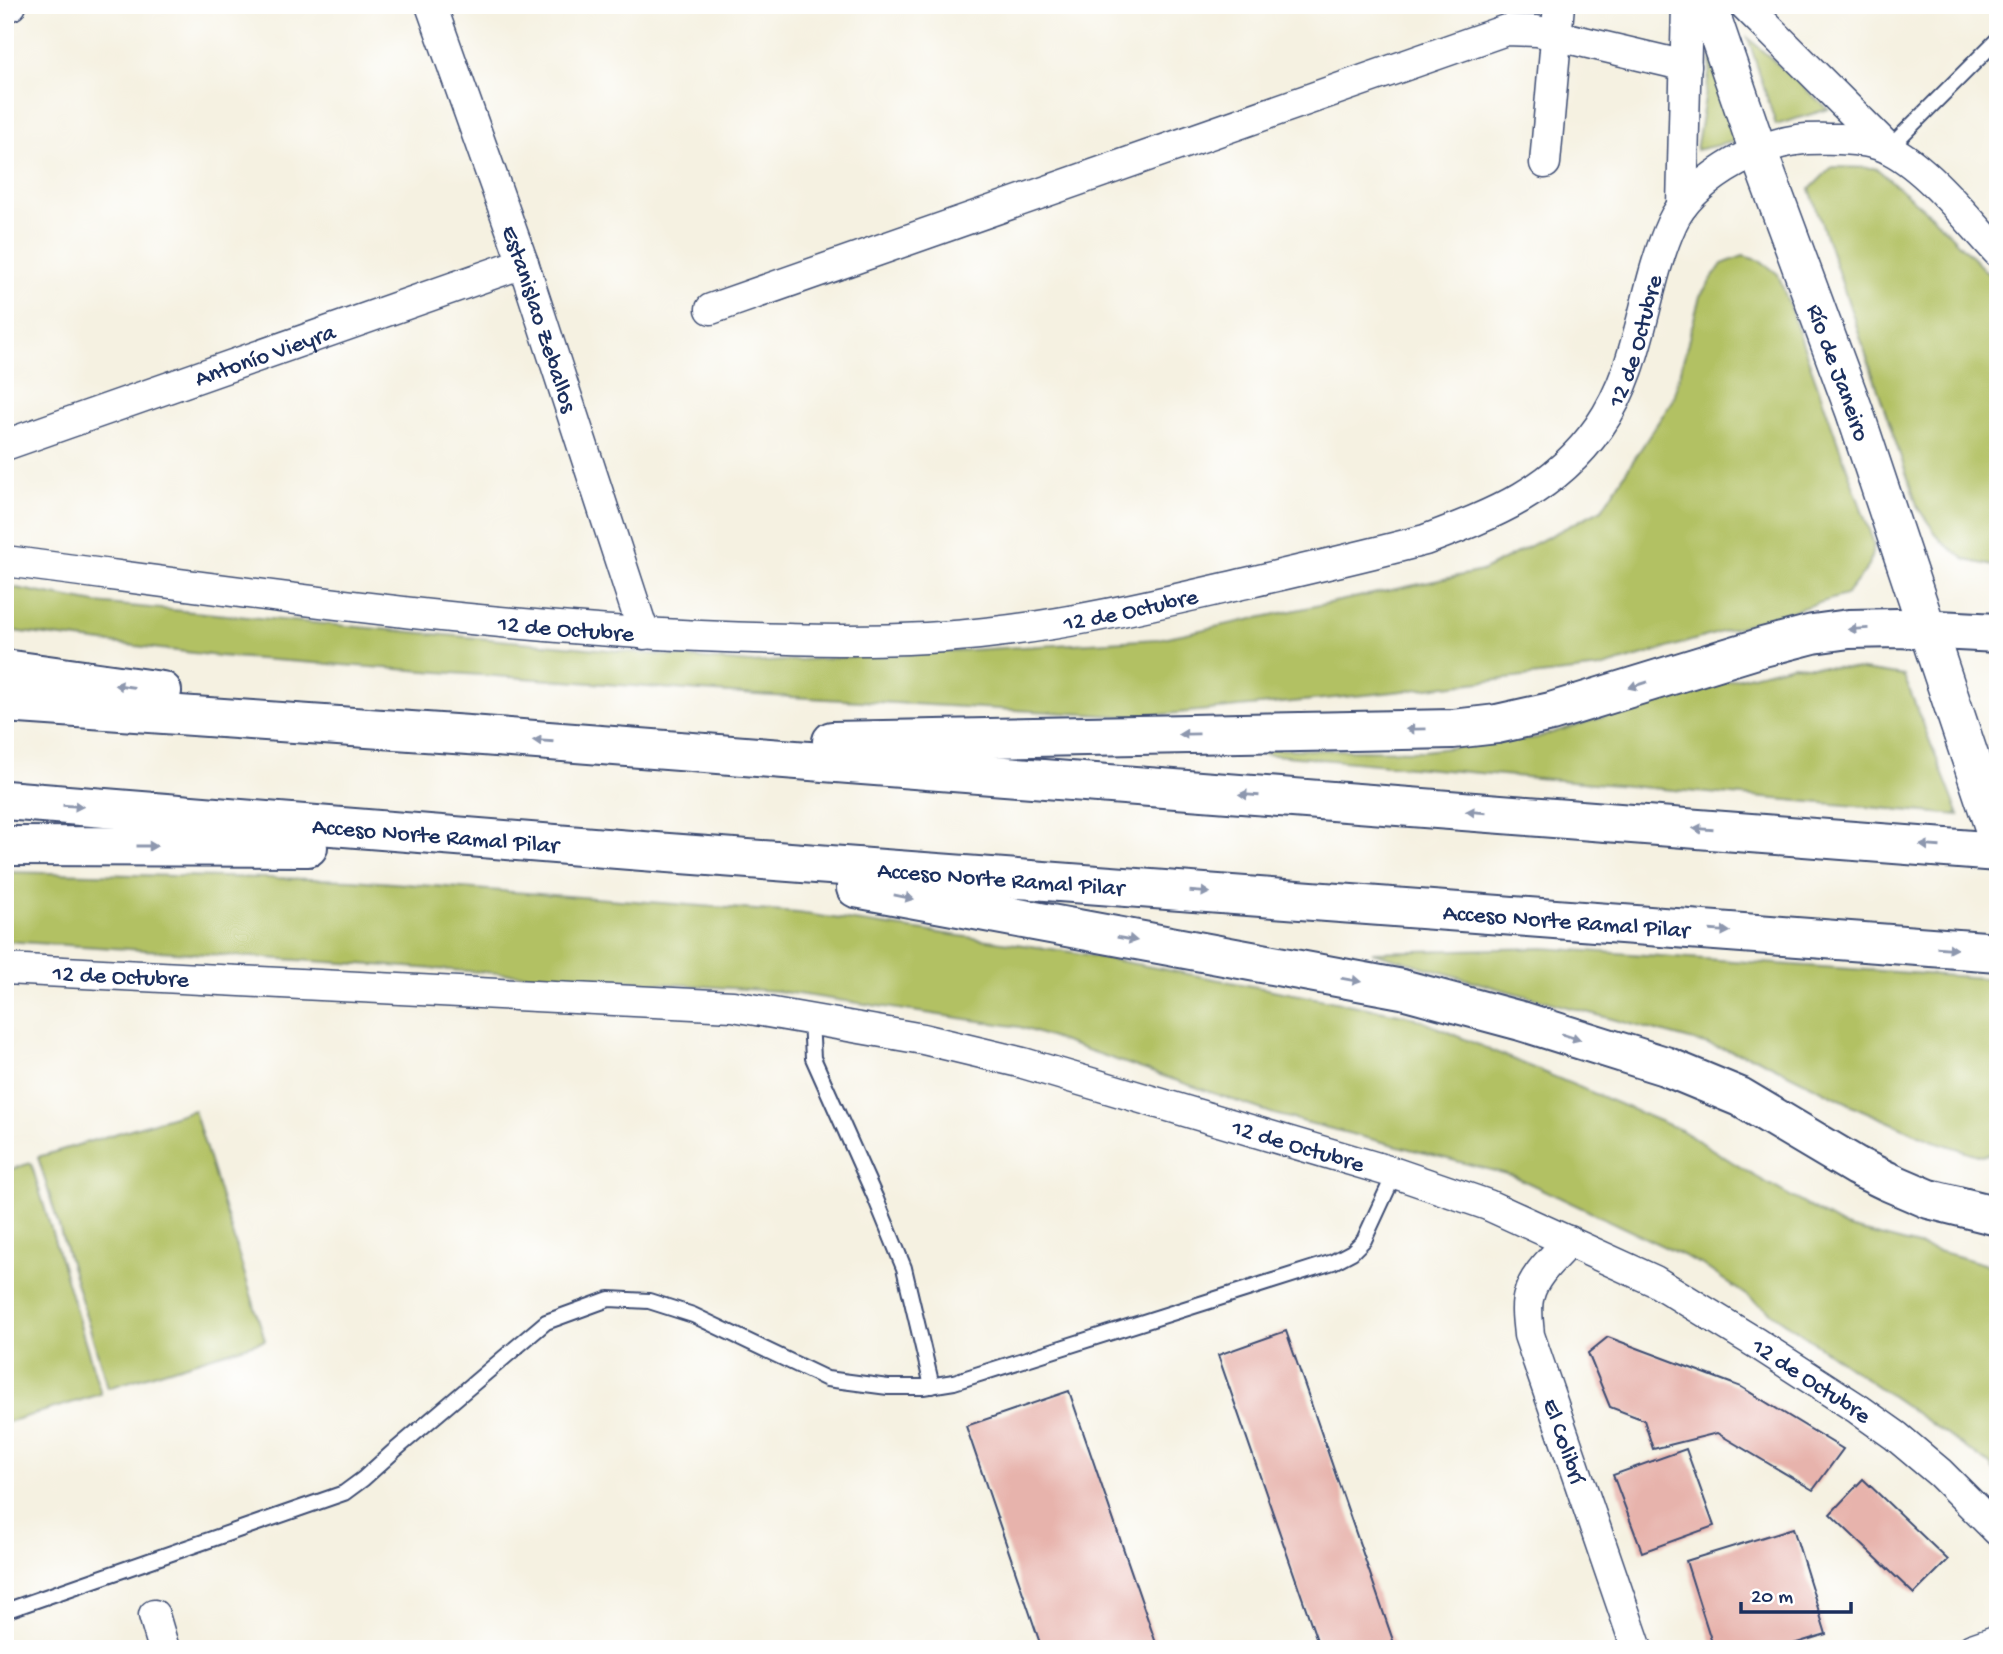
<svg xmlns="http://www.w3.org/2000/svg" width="2003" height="1654" viewBox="0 0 2003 1654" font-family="'Gochi Hand',sans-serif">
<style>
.green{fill:#b2c164;stroke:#667861;stroke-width:2}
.building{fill:#e7b3ac}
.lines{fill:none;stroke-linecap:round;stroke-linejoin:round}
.service-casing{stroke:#3c4c72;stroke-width:18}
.minor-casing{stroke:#3c4c72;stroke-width:33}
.tertiary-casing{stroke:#3c4c72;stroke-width:40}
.motorway-casing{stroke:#3c4c72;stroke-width:42}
.service{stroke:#fff;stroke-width:14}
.minor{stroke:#fff;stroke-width:30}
.tertiary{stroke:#fff;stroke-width:37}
.motorway{stroke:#fff;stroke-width:38}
.oneway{fill:#8d97ae}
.labels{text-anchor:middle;stroke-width:5;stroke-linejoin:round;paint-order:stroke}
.street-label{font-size:24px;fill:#1b2f5e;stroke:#fff}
</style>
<rect width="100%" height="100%" fill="#fff"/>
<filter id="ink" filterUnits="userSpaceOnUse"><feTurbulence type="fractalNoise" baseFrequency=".0143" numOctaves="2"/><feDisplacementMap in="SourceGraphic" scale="14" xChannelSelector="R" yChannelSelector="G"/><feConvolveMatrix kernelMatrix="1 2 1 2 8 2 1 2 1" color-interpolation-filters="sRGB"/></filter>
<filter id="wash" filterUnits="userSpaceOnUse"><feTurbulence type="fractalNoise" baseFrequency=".00686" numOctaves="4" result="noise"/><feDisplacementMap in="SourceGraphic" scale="28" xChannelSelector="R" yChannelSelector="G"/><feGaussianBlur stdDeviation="1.57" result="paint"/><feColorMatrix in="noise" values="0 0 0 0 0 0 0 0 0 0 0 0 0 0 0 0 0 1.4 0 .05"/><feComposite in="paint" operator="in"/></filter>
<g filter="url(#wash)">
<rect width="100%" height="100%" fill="#f5f1e1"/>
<g class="green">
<path d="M 1748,38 L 1828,109 L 1776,125 Z"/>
<path d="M 1712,57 L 1747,139 L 1696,150 Z"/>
<path d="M 1832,167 L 1876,168 L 1932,216 L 1998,284 L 1998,567 L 1966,560 L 1942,542 L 1918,508 L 1810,189 Z"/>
<path d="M 1743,256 L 1761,261 L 1778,274 L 1874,544 L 1869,566 L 1846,595 L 1600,668 L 1385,693 L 1136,717 L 757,695 L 218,656 L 5,630 L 5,586 L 96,603 L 750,663 L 1158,639 L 1482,571 L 1602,509 L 1673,399 L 1700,296 L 1722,264 Z"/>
<path d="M 1793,665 L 1856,669 L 1904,676 L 1959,815 L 1193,748 L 1423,751 L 1536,738 L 1678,693 Z"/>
<path d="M 5,872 L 352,880 L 798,913 L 1072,952 L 1410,1016 L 1681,1130 L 1753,1175 L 1845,1227 L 1957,1256 L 1998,1268 L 1998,1476 L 1989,1464 L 1701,1264 L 1514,1176 L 1274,1114 L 1020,1027 L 777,991 L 5,941 Z"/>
<path d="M 1543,948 L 1998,979 L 1998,1152 L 1981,1156 L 1931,1140 L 1860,1109 L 1757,1058 L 1493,987 L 1372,952 Z"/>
<path d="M 194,1110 L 265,1340 L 108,1388 L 38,1157 Z"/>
<path d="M 31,1163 L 101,1394 L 5,1423 L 5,1171 Z"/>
</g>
<g id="blocks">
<g class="building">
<path d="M 1286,1331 L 1396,1649 L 1320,1649 L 1218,1355 Z"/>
<path d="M 1608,1337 L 1741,1387 L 1843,1449 L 1813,1490 L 1717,1433 L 1653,1449 L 1644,1420 L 1610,1407 L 1588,1353 Z"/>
<path d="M 1069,1391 L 1158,1649 L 1042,1649 L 966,1426 Z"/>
<path d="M 1686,1449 L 1714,1526 L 1642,1552 L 1613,1475 Z"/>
<path d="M 1863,1479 L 1948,1560 L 1914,1594 L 1830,1514 Z"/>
<path d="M 1793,1528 L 1826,1634 L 1777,1649 L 1714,1649 L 1686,1561 Z"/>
</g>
</g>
</g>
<g filter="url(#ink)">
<use href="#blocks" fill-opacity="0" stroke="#3c4c72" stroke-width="2"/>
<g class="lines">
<defs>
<g id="service">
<path d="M 1889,148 L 1998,39"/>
<path d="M 811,1020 L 813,1058 L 875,1197 L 904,1268 L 932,1386"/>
<path d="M 5,1611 L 344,1493 L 363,1479 L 394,1451 L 546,1322 L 609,1299 L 649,1301 L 693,1315 L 827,1379 L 888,1387 L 923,1387 L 954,1382 L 1333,1262 L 1352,1252 L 1364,1240 L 1395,1173"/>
</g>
<g id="minor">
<path id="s1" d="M 431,5 L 523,263 L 644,634"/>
<path d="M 1745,5 L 1888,148"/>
<path d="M 5,7 L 11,5"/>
<path d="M 1545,163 L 1559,5"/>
<path d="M 1682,206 L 1687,5"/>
<path d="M 711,309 L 1506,30 L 1537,31 L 1686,66"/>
<path id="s2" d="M 5,445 L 523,263"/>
<path id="s3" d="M 5,561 C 236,591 467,626 700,636 C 798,640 898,644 995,632 C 1074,623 1151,605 1229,587 C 1294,572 1360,557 1425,540 C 1494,514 1555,490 1599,427 C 1642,366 1642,289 1672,223 C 1691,182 1753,146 1797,140 C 1811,138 1825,139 1839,139 C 1856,140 1875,141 1891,150 C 1929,170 1968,220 1998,252"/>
<path id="s4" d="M 5,969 L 733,1006 L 923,1039 L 1023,1063 L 1395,1173 L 1488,1205 L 1655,1281 L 1756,1343 L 1858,1409 L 1896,1436 L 1940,1473 L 1998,1531"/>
<path id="s5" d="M 1569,1241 C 1555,1257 1534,1274 1529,1295 C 1525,1307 1528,1322 1529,1335 L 1637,1649"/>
<path d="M 154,1615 L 164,1649"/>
<path d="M 1972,1649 L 1998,1640"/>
</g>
<g id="tertiary">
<path id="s6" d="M 1708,5 L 1758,151 L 1854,410 L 1998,841"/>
</g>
<g id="motorway">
<path d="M 5,669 L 162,691"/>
<path d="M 5,703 L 483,736 L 1998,852"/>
<path d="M 832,741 L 1453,729 L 1497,724 L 1551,712 L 1763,647 L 1813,634 L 1849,629 L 1898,628 L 1998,633"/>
<path id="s7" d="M 5,800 L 668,853 L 1998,952"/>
<path d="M 5,846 L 308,847"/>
<path d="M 856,888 L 1402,989 L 1521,1021 L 1665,1066 L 1740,1097 L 1856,1166 L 1887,1181 L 1929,1199 L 1998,1216"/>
</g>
</defs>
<use href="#service" class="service-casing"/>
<use href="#minor" class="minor-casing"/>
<use href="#tertiary" class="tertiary-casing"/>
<use href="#motorway" class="motorway-casing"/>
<use href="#service" class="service"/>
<use href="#minor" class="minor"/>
<use href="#tertiary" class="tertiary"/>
<use href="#motorway" class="motorway"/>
</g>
<defs><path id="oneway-solid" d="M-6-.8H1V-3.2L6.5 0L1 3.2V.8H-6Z" transform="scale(1.75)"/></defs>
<g class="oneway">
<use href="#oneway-solid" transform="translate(1858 629) rotate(177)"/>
<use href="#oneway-solid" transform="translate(1638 685) rotate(162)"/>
<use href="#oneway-solid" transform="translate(124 686) rotate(-172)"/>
<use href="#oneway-solid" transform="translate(1416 729) rotate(179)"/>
<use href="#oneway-solid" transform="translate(1189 734) rotate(179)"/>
<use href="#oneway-solid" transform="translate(543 741) rotate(-176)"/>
<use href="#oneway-solid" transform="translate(1249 795) rotate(-176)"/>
<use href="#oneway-solid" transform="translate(73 806) rotate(4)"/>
<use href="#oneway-solid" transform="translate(1476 812) rotate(-176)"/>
<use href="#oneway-solid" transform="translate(1703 829) rotate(-176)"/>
<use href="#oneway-solid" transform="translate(147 846)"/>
<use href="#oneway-solid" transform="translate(1930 846) rotate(-176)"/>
<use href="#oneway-solid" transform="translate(1200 892) rotate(4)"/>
<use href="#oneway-solid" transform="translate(904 897) rotate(11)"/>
<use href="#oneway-solid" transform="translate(1720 931) rotate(4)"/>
<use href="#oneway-solid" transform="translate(1127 939) rotate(10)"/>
<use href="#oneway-solid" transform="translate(1947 948) rotate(4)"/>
<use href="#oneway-solid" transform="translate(1351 980) rotate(10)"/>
<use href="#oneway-solid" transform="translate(1571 1037) rotate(17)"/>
</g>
</g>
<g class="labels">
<g class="street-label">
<text dy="8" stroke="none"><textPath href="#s1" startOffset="332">Estanislao Zeballos</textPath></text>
<text dy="8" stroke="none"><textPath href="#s3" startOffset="1740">12 de Octubre</textPath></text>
<text dy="8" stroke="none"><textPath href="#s2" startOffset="275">Antonío Vieyra</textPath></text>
<text dy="8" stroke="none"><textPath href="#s6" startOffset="390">Río de Janeiro</textPath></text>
<text dy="8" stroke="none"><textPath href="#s3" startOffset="1132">12 de Octubre</textPath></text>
<text dy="8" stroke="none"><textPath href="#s3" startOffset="565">12 de Octubre</textPath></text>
<text dy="8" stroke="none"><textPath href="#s7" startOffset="432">Acceso Norte Ramal Pilar</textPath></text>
<text dy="8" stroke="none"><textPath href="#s7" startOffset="999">Acceso Norte Ramal Pilar</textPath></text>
<text dy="8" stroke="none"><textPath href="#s7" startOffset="1566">Acceso Norte Ramal Pilar</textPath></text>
<text dy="8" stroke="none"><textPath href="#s4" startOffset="116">12 de Octubre</textPath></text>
<text dy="8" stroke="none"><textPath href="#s4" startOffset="1312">12 de Octubre</textPath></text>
<text dy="8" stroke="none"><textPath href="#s4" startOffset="1880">12 de Octubre</textPath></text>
<text dy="8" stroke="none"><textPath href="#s5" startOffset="220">El Colibrí</textPath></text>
</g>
</g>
<rect width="2003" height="1654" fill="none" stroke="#fff" stroke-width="28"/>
<path d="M1741 1602v10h110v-10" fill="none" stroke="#1b2f5e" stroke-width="3.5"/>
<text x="1751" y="1602" font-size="21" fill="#1b2f5e" stroke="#ffffff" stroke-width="5" paint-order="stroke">20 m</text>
</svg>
